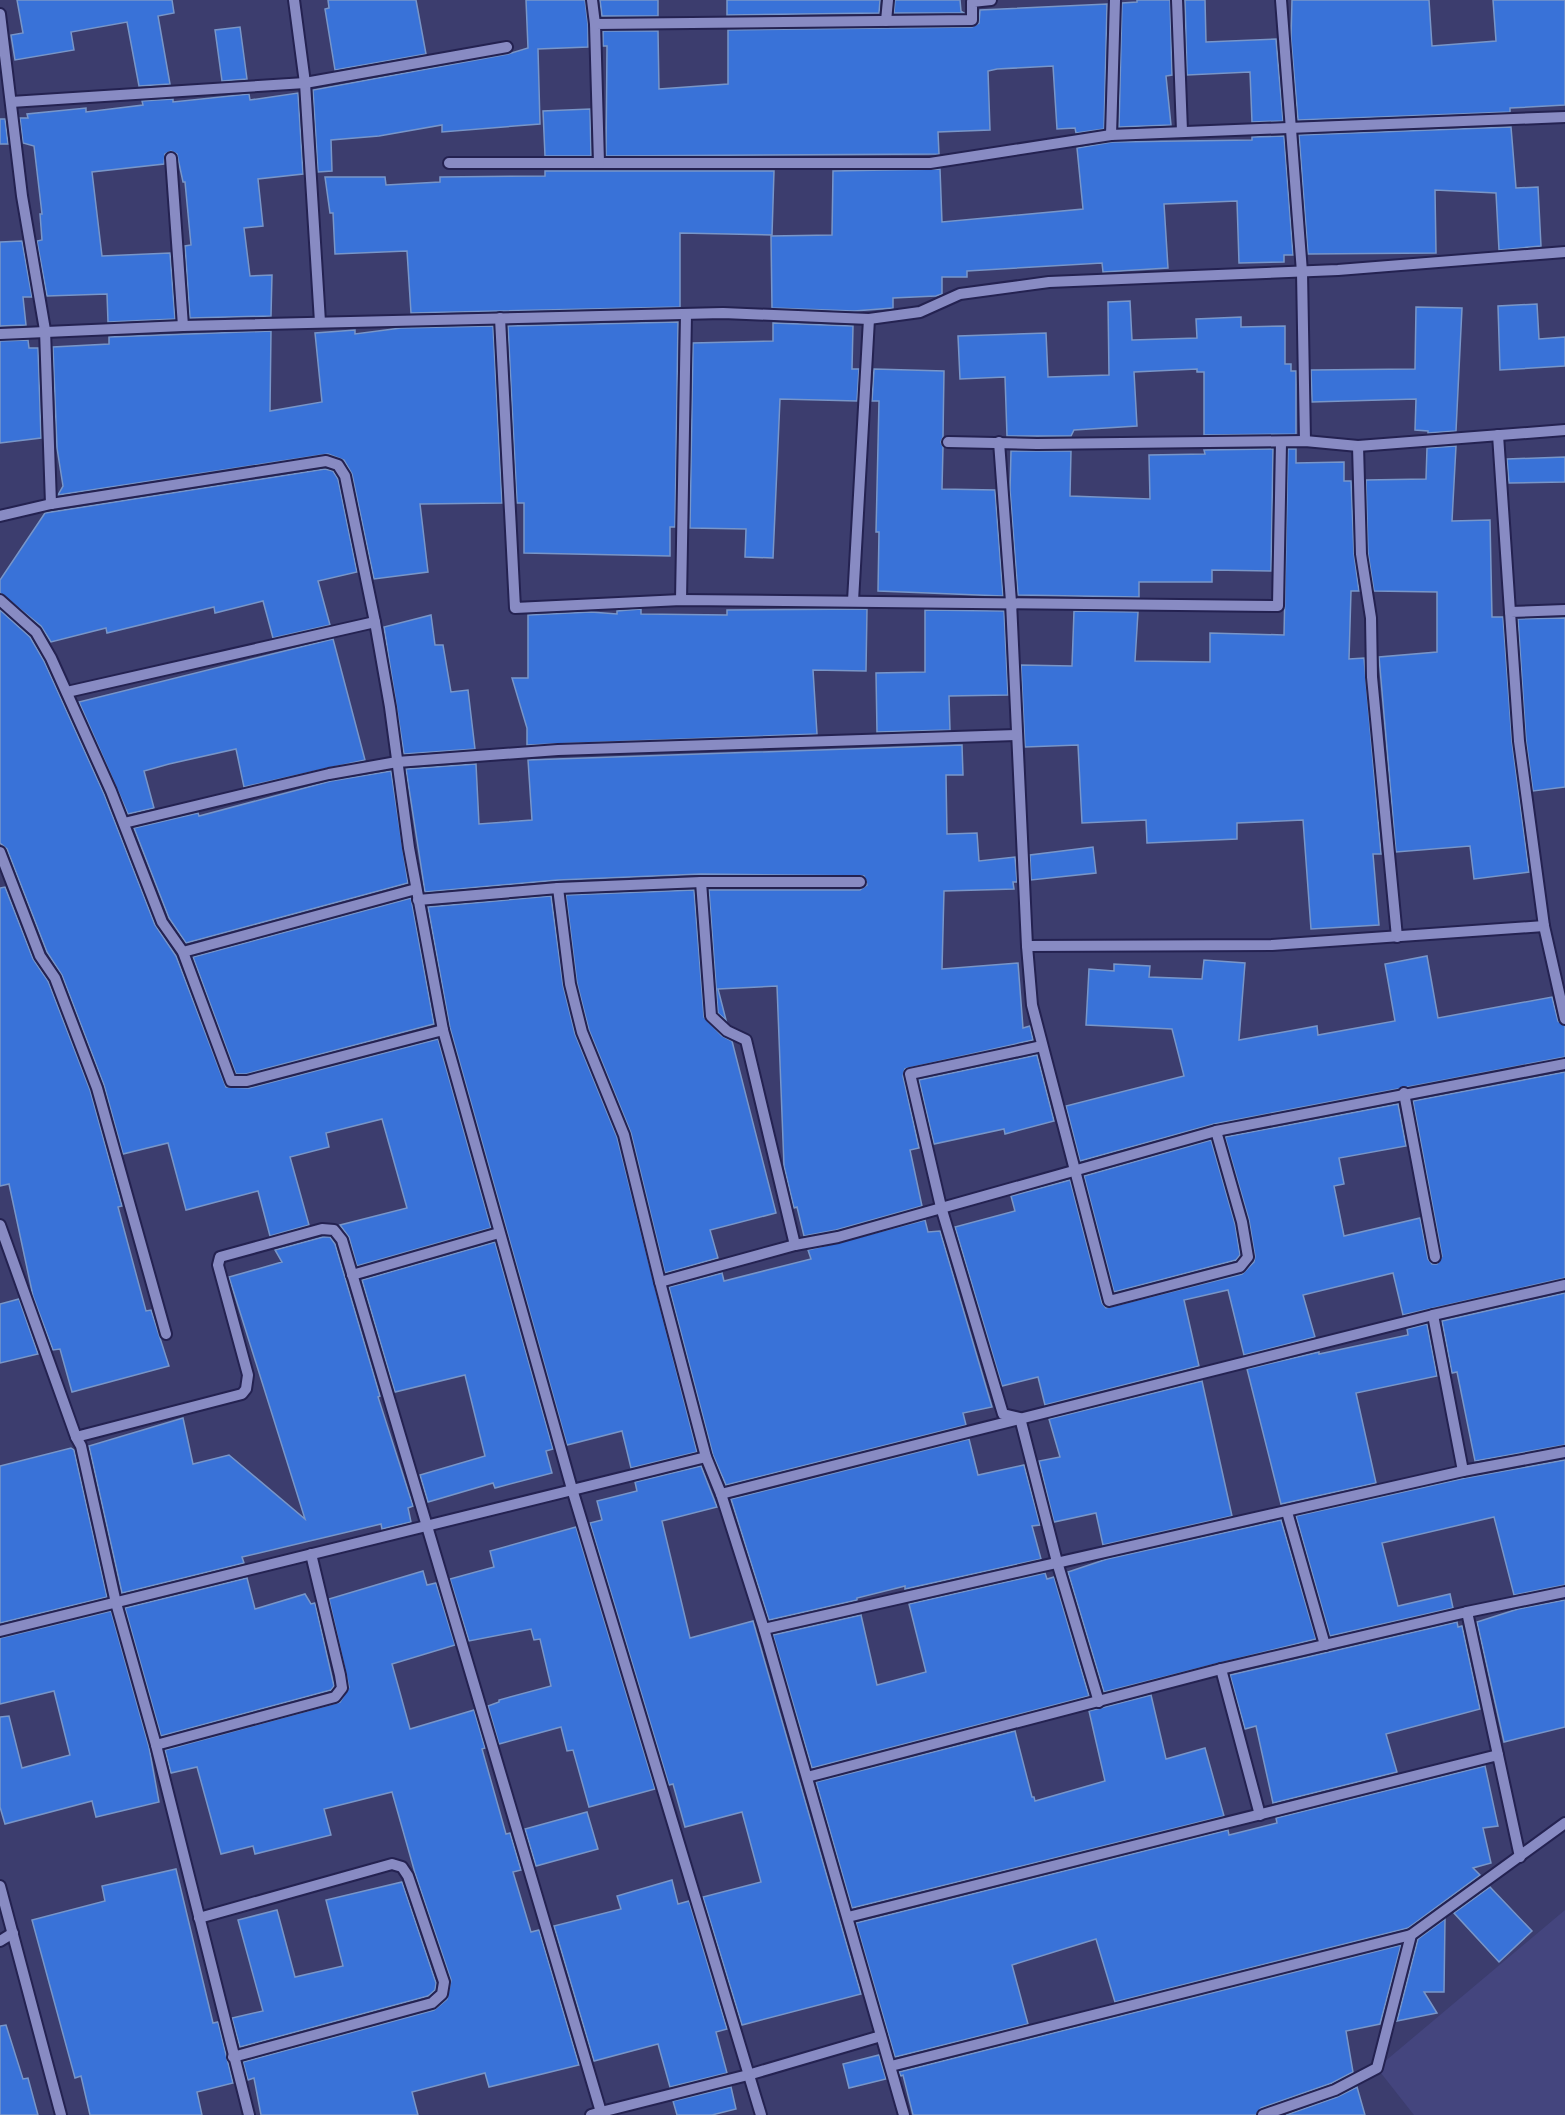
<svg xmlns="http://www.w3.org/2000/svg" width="1565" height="2115" viewBox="0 0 1565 2115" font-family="'Fira Sans',sans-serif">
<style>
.built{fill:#44457e}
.building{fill:#3972d8;stroke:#7896c9;stroke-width:1.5}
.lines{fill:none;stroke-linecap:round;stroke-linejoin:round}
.minor-casing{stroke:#242251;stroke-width:14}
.minor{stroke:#888bc3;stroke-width:10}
</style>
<rect width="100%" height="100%" fill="#3c3d6e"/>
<path class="built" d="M 1565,1910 L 1565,2115 L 1414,2115 L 1377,2068 Z"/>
<g class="building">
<path d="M 17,0 L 172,0 L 174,13 L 158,16 L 170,84 L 139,86 L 127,22 L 71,32 L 74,50 L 15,60 L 11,35 L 23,33 Z"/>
<path d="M 328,0 L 416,0 L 426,54 L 335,70 L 325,9 L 329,8 Z"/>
<path d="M 526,0 L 585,0 L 588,25 L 588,47 L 538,49 L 540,124 L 442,132 L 442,125 L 379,136 L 331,140 L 332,171 L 318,172 L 313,90 L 508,54 L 528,48 Z"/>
<path d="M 600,0 L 658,0 L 658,16 L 602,16 Z"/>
<path d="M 727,0 L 880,0 L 879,13 L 727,15 Z"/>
<path d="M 895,0 L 960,0 L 961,11 L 964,13 L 894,13 Z"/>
<path d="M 1137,0 L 1170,0 L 1172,75 L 1166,76 L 1171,125 L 1119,127 L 1122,3 L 1137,2 Z"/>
<path d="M 1185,0 L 1205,0 L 1206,42 L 1276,39 L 1283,121 L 1252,122 L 1250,72 L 1187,75 Z"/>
<path d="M 1292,0 L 1429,0 L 1432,46 L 1496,41 L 1493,0 L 1565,0 L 1565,105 L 1510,108 L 1510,112 L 1298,120 L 1291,38 Z"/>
<path d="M 1107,4 L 1104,129 L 1076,133 L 1075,128 L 1057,129 L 1053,66 L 997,69 L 988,71 L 990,130 L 938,132 L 939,154 L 606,156 L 607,46 L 603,46 L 603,31 L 658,31 L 659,89 L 728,84 L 728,30 L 972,27 L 979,23 L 980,10 Z"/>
<path d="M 240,27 L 247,79 L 222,81 L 215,30 Z"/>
<path d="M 298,93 L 303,174 L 258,179 L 263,226 L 244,228 L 250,276 L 272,275 L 271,316 L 190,318 L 185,246 L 191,245 L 185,182 L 183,182 L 177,154 L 171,151 L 165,154 L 164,164 L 92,172 L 102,256 L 170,253 L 175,319 L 108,322 L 107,294 L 47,296 L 37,241 L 42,240 L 40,214 L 42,214 L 34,146 L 23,143 L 20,118 L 28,118 L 27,114 L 86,108 L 86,112 L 143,105 L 142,101 L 173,99 L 173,102 L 249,94 L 250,100 Z"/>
<path d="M 590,109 L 591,156 L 545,156 L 543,111 Z"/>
<path d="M 0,119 L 5,119 L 8,144 L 0,144 Z"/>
<path d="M 1511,127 L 1516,188 L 1538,187 L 1541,246 L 1499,250 L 1496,193 L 1435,190 L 1436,253 L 1308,254 L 1299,135 Z"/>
<path d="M 1284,136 L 1293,255 L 1284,255 L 1284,262 L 1239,263 L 1237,201 L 1164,204 L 1168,268 L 1103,272 L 1102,263 L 967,271 L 967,277 L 942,277 L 942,294 L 936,296 L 893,298 L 893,308 L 854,311 L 772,308 L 771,236 L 832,235 L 833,171 L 940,169 L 942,222 L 1083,209 L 1077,148 L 1112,142 L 1252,140 L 1252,137 Z"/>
<path d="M 545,171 L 774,171 L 772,235 L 680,233 L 680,307 L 411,313 L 407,251 L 335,254 L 333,213 L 330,213 L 325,177 L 385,177 L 386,185 L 440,182 L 440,177 L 545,176 Z"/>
<path d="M 22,241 L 32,297 L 23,297 L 26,325 L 0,326 L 0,242 Z"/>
<path d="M 1130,301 L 1132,340 L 1197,338 L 1196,319 L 1241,317 L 1241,327 L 1285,326 L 1285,364 L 1291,364 L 1291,371 L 1296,371 L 1296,434 L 1204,435 L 1204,372 L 1197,372 L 1197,369 L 1134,372 L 1137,426 L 1074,430 L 1071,436 L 1007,436 L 1005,377 L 960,379 L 958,336 L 1046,333 L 1048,377 L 1109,375 L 1108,302 Z"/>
<path d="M 1537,304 L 1539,339 L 1565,337 L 1565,366 L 1500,370 L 1498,306 Z"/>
<path d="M 1416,307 L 1462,308 L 1456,431 L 1428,433 L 1428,431 L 1415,430 L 1416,399 L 1312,402 L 1311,370 L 1415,369 Z"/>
<path d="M 678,322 L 675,527 L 670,527 L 670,556 L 524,553 L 524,503 L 517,503 L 508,326 Z"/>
<path d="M 773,323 L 853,326 L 852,369 L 859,369 L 857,401 L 780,399 L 773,558 L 745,557 L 746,529 L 690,528 L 693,343 L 773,341 Z"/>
<path d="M 493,326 L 502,503 L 420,504 L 428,572 L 374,579 L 352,474 L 344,460 L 328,454 L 58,495 L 63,486 L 57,448 L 53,347 L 109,344 L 109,337 L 271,331 L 270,411 L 322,402 L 315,333 L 355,330 L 355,334 L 401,328 Z"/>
<path d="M 28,340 L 29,348 L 38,348 L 41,438 L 0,443 L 0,341 Z"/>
<path d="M 874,369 L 944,371 L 943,437 L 941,442 L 943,447 L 942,489 L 995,490 L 1003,596 L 878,591 L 879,532 L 876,532 L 879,401 L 872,401 Z"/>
<path d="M 1456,446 L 1452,521 L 1490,520 L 1492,617 L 1503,617 L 1512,742 L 1529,872 L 1474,879 L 1470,846 L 1396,852 L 1379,657 L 1437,652 L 1437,592 L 1374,591 L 1368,553 L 1366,480 L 1426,479 L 1427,448 Z"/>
<path d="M 1273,449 L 1271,571 L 1212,570 L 1212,582 L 1139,582 L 1139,597 L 1018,595 L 1010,490 L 1011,451 L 1071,451 L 1070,496 L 1150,499 L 1149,455 L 1205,454 L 1204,450 Z"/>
<path d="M 1288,449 L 1296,449 L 1296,463 L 1344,462 L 1344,481 L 1351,481 L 1354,554 L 1359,591 L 1351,591 L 1349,659 L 1364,658 L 1381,854 L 1373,854 L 1379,925 L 1311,929 L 1303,820 L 1237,823 L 1237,839 L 1147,843 L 1146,820 L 1082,823 L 1078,745 L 1025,747 L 1021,665 L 1072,666 L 1074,611 L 1138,612 L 1135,661 L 1210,662 L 1210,633 L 1284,635 Z"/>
<path d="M 1565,457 L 1565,482 L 1509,483 L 1507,459 Z"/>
<path d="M 325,469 L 333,471 L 338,479 L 357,572 L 318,581 L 330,625 L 273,638 L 263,601 L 215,613 L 214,607 L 107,633 L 106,628 L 51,642 L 41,626 L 0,593 L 0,580 L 45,513 Z"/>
<path d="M 641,609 L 641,614 L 727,615 L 727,610 L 867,609 L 866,671 L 813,670 L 817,734 L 527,745 L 527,728 L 512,678 L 528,678 L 528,615 L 591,612 L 617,614 L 617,611 Z"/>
<path d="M 0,610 L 30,637 L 44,661 L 104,794 L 155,925 L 176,956 L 226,1087 L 249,1088 L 438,1039 L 491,1228 L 357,1266 L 349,1237 L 340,1225 L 407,1208 L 382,1119 L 326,1133 L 329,1147 L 290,1157 L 309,1225 L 270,1236 L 258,1191 L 186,1210 L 168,1143 L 123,1154 L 104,1085 L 62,975 L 47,952 L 7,849 L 0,843 Z"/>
<path d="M 925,610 L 1004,611 L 1008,695 L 949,696 L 950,730 L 877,732 L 876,673 L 925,672 Z"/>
<path d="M 431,615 L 435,645 L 443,645 L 451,692 L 468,690 L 475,749 L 404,754 L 384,627 Z"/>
<path d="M 1565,618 L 1565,787 L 1533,791 L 1526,740 L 1518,619 Z"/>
<path d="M 333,639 L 365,760 L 244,787 L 236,749 L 169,764 L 144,771 L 154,808 L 128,814 L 79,702 Z"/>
<path d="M 962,745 L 963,775 L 946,775 L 947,834 L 977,833 L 979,861 L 1015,857 L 1017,882 L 1013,882 L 1014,889 L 944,891 L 942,969 L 1018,963 L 1023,1028 L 1030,1026 L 1033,1040 L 905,1069 L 903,1076 L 919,1148 L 910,1150 L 922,1206 L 836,1230 L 804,1236 L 797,1207 L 794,1208 L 784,1166 L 777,986 L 718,989 L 726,1020 L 718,1013 L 709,890 L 860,890 L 867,885 L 864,876 L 701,874 L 558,880 L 425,892 L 406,769 L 476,764 L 479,824 L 532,820 L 528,760 Z"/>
<path d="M 391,771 L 408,883 L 186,943 L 169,918 L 134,828 L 198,813 L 199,816 L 331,781 Z"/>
<path d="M 1093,847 L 1096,873 L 1031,880 L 1030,855 Z"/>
<path d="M 5,887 L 33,959 L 48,981 L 90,1090 L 122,1206 L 118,1207 L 146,1311 L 151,1310 L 169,1366 L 72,1392 L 60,1349 L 53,1350 L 33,1296 L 9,1184 L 0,1186 L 0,888 Z"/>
<path d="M 694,890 L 704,1017 L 722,1036 L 732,1041 L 776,1213 L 710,1230 L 718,1258 L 665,1273 L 631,1133 L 589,1030 L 577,983 L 566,895 Z"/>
<path d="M 551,896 L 563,985 L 575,1034 L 617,1137 L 697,1452 L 631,1468 L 622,1431 L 567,1445 L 450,1028 L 428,907 Z"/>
<path d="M 411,898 L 434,1024 L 246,1074 L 236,1074 L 193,957 Z"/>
<path d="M 1427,956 L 1438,1018 L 1552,997 L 1558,1021 L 1565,1026 L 1565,1057 L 1214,1124 L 1080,1161 L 1066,1106 L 1184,1076 L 1172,1029 L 1086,1025 L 1089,969 L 1114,971 L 1114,964 L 1150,966 L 1149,977 L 1202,979 L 1204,960 L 1245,963 L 1239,1040 L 1317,1026 L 1318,1035 L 1395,1021 L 1385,964 Z"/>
<path d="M 1037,1055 L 1054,1121 L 1005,1134 L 1004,1129 L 934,1144 L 919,1080 Z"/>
<path d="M 1565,1072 L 1565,1278 L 1403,1315 L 1393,1273 L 1303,1295 L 1315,1337 L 1244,1355 L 1228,1290 L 1184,1300 L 1199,1366 L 1045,1405 L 1038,1377 L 1002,1386 L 955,1227 L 1015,1211 L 1011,1196 L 1070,1180 L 1102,1303 L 1106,1308 L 1242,1274 L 1254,1262 L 1255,1256 L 1249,1220 L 1225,1137 L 1398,1104 L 1406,1146 L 1339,1158 L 1344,1184 L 1334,1186 L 1344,1236 L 1420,1218 L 1428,1259 L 1432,1264 L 1437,1264 L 1442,1256 L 1413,1101 Z"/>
<path d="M 1211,1140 L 1235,1224 L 1240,1255 L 1236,1260 L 1114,1292 L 1084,1176 Z"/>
<path d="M 925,1220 L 928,1232 L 940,1231 L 992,1407 L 963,1413 L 966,1425 L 726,1485 L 713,1455 L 669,1287 L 722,1273 L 724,1281 L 811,1259 L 808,1250 Z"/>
<path d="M 323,1237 L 330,1237 L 335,1244 L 380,1396 L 378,1397 L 413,1506 L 408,1508 L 411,1522 L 382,1529 L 381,1524 L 242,1557 L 244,1563 L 122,1593 L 89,1446 L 183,1418 L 193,1464 L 229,1455 L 305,1519 L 229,1277 L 282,1262 L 275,1250 Z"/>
<path d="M 495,1242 L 553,1449 L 546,1451 L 552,1473 L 495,1488 L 493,1483 L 428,1502 L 420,1475 L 485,1456 L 465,1375 L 395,1392 L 362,1280 Z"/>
<path d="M 1565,1293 L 1565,1445 L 1475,1461 L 1457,1372 L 1452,1373 L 1442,1321 Z"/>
<path d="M 19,1299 L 38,1354 L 0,1363 L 0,1304 Z"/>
<path d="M 1427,1324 L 1437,1376 L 1356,1393 L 1376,1483 L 1281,1504 L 1247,1369 L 1319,1352 L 1319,1354 L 1408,1335 L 1407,1329 Z"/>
<path d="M 1202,1381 L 1232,1516 L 1103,1545 L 1096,1513 L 1054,1522 L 1039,1461 L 1060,1457 L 1049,1419 Z"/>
<path d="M 969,1439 L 978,1475 L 1024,1465 L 1040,1525 L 1032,1526 L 1041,1559 L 905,1589 L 905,1586 L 857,1598 L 857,1600 L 769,1620 L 731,1499 Z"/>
<path d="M 71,1448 L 74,1450 L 107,1597 L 0,1623 L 0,1466 Z"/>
<path d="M 1565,1460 L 1565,1585 L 1514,1595 L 1494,1517 L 1382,1543 L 1398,1606 L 1450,1594 L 1453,1608 L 1330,1636 L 1296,1516 L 1465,1478 Z"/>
<path d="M 701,1466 L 717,1507 L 662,1521 L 690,1638 L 753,1621 L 861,1994 L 742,2025 L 703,1897 L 761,1882 L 742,1812 L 685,1827 L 673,1784 L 669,1785 L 590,1523 L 602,1520 L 597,1501 L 637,1491 L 635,1482 Z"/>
<path d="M 1281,1520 L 1316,1639 L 1104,1692 L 1068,1572 L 1107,1559 Z"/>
<path d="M 576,1527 L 655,1789 L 589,1807 L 573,1750 L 567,1751 L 561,1727 L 499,1744 L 488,1706 L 499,1702 L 499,1700 L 551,1686 L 540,1639 L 534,1640 L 531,1629 L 469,1641 L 450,1579 L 494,1567 L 490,1551 Z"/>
<path d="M 423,1571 L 427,1585 L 436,1583 L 455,1645 L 392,1664 L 410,1729 L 474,1710 L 485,1748 L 482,1749 L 506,1834 L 510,1833 L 521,1870 L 513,1872 L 531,1932 L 539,1930 L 579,2065 L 489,2087 L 485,2073 L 412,2092 L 418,2115 L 261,2115 L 254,2078 L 248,2080 L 243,2062 L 434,2010 L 447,1999 L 451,1980 L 415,1873 L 392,1792 L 324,1809 L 331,1835 L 255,1854 L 253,1846 L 221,1854 L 197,1767 L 171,1773 L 165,1750 L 340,1702 L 349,1687 L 329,1599 Z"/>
<path d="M 1045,1573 L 1047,1579 L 1054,1577 L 1089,1696 L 812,1768 L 773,1635 L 861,1615 L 877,1685 L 926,1672 L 909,1604 Z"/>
<path d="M 247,1578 L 255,1609 L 305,1594 L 311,1604 L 315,1603 L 334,1686 L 331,1690 L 161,1736 L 125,1608 Z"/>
<path d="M 1565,1600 L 1565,1727 L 1504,1742 L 1477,1622 L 1518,1609 Z"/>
<path d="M 111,1611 L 149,1747 L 159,1802 L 96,1817 L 92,1801 L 5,1824 L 0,1807 L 0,1717 L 9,1716 L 22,1768 L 70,1755 L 54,1691 L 0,1704 L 0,1638 Z"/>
<path d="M 1457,1622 L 1458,1627 L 1462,1626 L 1480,1709 L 1386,1734 L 1397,1772 L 1273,1803 L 1256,1726 L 1245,1729 L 1230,1675 Z"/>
<path d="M 1151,1695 L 1166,1759 L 1205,1748 L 1224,1816 L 852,1908 L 816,1782 L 1015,1731 L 1032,1797 L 1034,1797 L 1035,1801 L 1105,1781 L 1089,1711 Z"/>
<path d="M 1485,1766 L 1498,1826 L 1483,1828 L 1491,1863 L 1473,1868 L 1480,1875 L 1408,1928 L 1115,2002 L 1096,1939 L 1012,1965 L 1028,2024 L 895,2057 L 856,1923 L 1228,1830 L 1229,1835 L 1277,1823 L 1276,1818 Z"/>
<path d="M 587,1812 L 598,1849 L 536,1866 L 525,1829 Z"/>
<path d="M 176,1869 L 213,2023 L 218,2022 L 233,2083 L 197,2092 L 202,2115 L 90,2115 L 81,2076 L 75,2078 L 32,1920 L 105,1901 L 102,1886 Z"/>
<path d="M 672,1880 L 678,1904 L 689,1901 L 727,2029 L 716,2032 L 727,2073 L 670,2087 L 658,2044 L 594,2061 L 554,1926 L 621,1909 L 617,1896 Z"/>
<path d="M 402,1882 L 436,1983 L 435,1990 L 428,1996 L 240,2047 L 232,2018 L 263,2011 L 238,1920 L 277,1910 L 295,1977 L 343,1966 L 326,1900 Z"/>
<path d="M 1490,1887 L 1532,1931 L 1499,1962 L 1454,1913 Z"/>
<path d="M 1445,1919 L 1444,1992 L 1424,1992 L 1437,2013 L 1397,2021 L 1418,1939 Z"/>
<path d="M 1401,1945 L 1380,2024 L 1346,2031 L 1353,2072 L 1332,2083 L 1261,2108 L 1256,2115 L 913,2115 L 903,2075 L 901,2076 L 899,2072 Z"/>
<path d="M 6,2025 L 23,2079 L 28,2078 L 38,2115 L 0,2115 L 0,2026 Z"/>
<path d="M 879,2055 L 886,2079 L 849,2088 L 843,2064 Z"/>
<path d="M 731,2087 L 736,2109 L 712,2115 L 677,2115 L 673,2101 Z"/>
<path d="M 1357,2087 L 1365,2115 L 1286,2115 L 1337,2097 Z"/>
</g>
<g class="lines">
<defs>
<g id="minor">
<path d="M 294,0 L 305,83 L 320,322"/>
<path d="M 592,0 L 595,24"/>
<path d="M 1177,0 L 1182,131"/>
<path d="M 1281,0 L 1302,272 L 1305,441"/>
<path d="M 0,14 L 22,196 L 45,330 L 51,504"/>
<path d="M 886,21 L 888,0"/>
<path d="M 11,102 L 305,83 L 507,47"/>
<path d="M 1111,135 L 1115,0"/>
<path d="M 171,158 L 183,326"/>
<path d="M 449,163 L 930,163 L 1111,135 L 1565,117"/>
<path d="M 599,163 L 595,24 L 972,20 L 972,2 L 991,0"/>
<path d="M 500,318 L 515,608 L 681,600 L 1278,606 L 1281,443"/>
<path d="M 0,334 L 183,326 L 723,313 L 869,319 L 920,312 L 960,294 L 1049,282 L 1338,270 L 1565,252"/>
<path d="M 1498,435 L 1510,612"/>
<path d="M 948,442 L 1037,444 L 1305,441 L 1358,446 L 1565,430"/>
<path d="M 999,442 L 1011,602 L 1027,946 L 1272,945 L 1544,926"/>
<path d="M 1358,446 L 1361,554 L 1371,618 L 1372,677 L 1397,937"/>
<path d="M 0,516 L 51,504 L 326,461 L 338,465 L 345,476 L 375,622 L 390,707 L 409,848 L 443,1030 L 572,1489 L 761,2115"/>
<path d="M 0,600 L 36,632 L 51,658 L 111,791 L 162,922 L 183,952 L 231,1081 L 247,1081 L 443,1030"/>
<path d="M 681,600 L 686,314"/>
<path d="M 853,601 L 869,319"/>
<path d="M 1565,610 L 1510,612 L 1519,741 L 1544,926 L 1565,1019"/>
<path d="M 67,692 L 375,622"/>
<path d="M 124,823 L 329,774 L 397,762 L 558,750 L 1016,735"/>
<path d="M 0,852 L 40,956 L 55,978 L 97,1088 L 166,1334"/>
<path d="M 701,882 L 711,1016 L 727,1031 L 746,1040 L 795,1245"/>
<path d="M 558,888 L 570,984 L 582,1032 L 624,1135 L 660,1282"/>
<path d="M 418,900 L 558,888 L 701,882 L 860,882"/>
<path d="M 1027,946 L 1032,1005 L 1109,1301 L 1240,1267 L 1248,1257 L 1242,1222 L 1216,1131"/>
<path d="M 183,952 L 416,889"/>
<path d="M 1042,1046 L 910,1074 L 941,1207 L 1003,1414 L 1020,1418 L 1057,1562 L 1099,1702"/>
<path d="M 1404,1093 L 1435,1257"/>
<path d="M 0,1225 L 76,1437"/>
<path d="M 352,1275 L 499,1233"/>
<path d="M 1433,1315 L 1463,1471"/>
<path d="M 721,1494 L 706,1457 L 660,1282 L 795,1245 L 838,1237 L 1216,1131 L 1565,1064"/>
<path d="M 1287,1512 L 1325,1645"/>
<path d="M 764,1629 L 1463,1471 L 1565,1452"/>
<path d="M 0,1631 L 706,1457"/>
<path d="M 1221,1669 L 1260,1815"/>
<path d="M 156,1745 L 335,1697 L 342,1688 L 340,1675 L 311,1554"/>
<path d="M 1498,1755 L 1467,1612 L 1565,1592"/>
<path d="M 807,1777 L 1221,1669 L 1467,1612"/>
<path d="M 0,1886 L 61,2115"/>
<path d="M 848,1917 L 1498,1755 L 1520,1857"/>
<path d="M 199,1918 L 392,1864 L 402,1867 L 408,1876 L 444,1982 L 442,1994 L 432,2003 L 233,2057"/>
<path d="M 0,1941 L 13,1933"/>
<path d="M 891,2066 L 1411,1935"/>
<path d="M 249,2115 L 156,1745 L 116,1603 L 81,1446 L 76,1437 L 242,1394 L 246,1389 L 248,1375 L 218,1265 L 220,1257 L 322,1229 L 334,1230 L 342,1240 L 601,2112 L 591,2115"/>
<path d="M 602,2115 L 601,2112 L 748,2075 L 881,2036"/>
<path d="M 904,2115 L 764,1629 L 721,1494 L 1433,1315 L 1565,1285"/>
<path d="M 1263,2115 L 1335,2090 L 1377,2068 L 1411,1935 L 1565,1823"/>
</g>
</defs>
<use href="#minor" class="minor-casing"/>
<use href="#minor" class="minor"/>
</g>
</svg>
